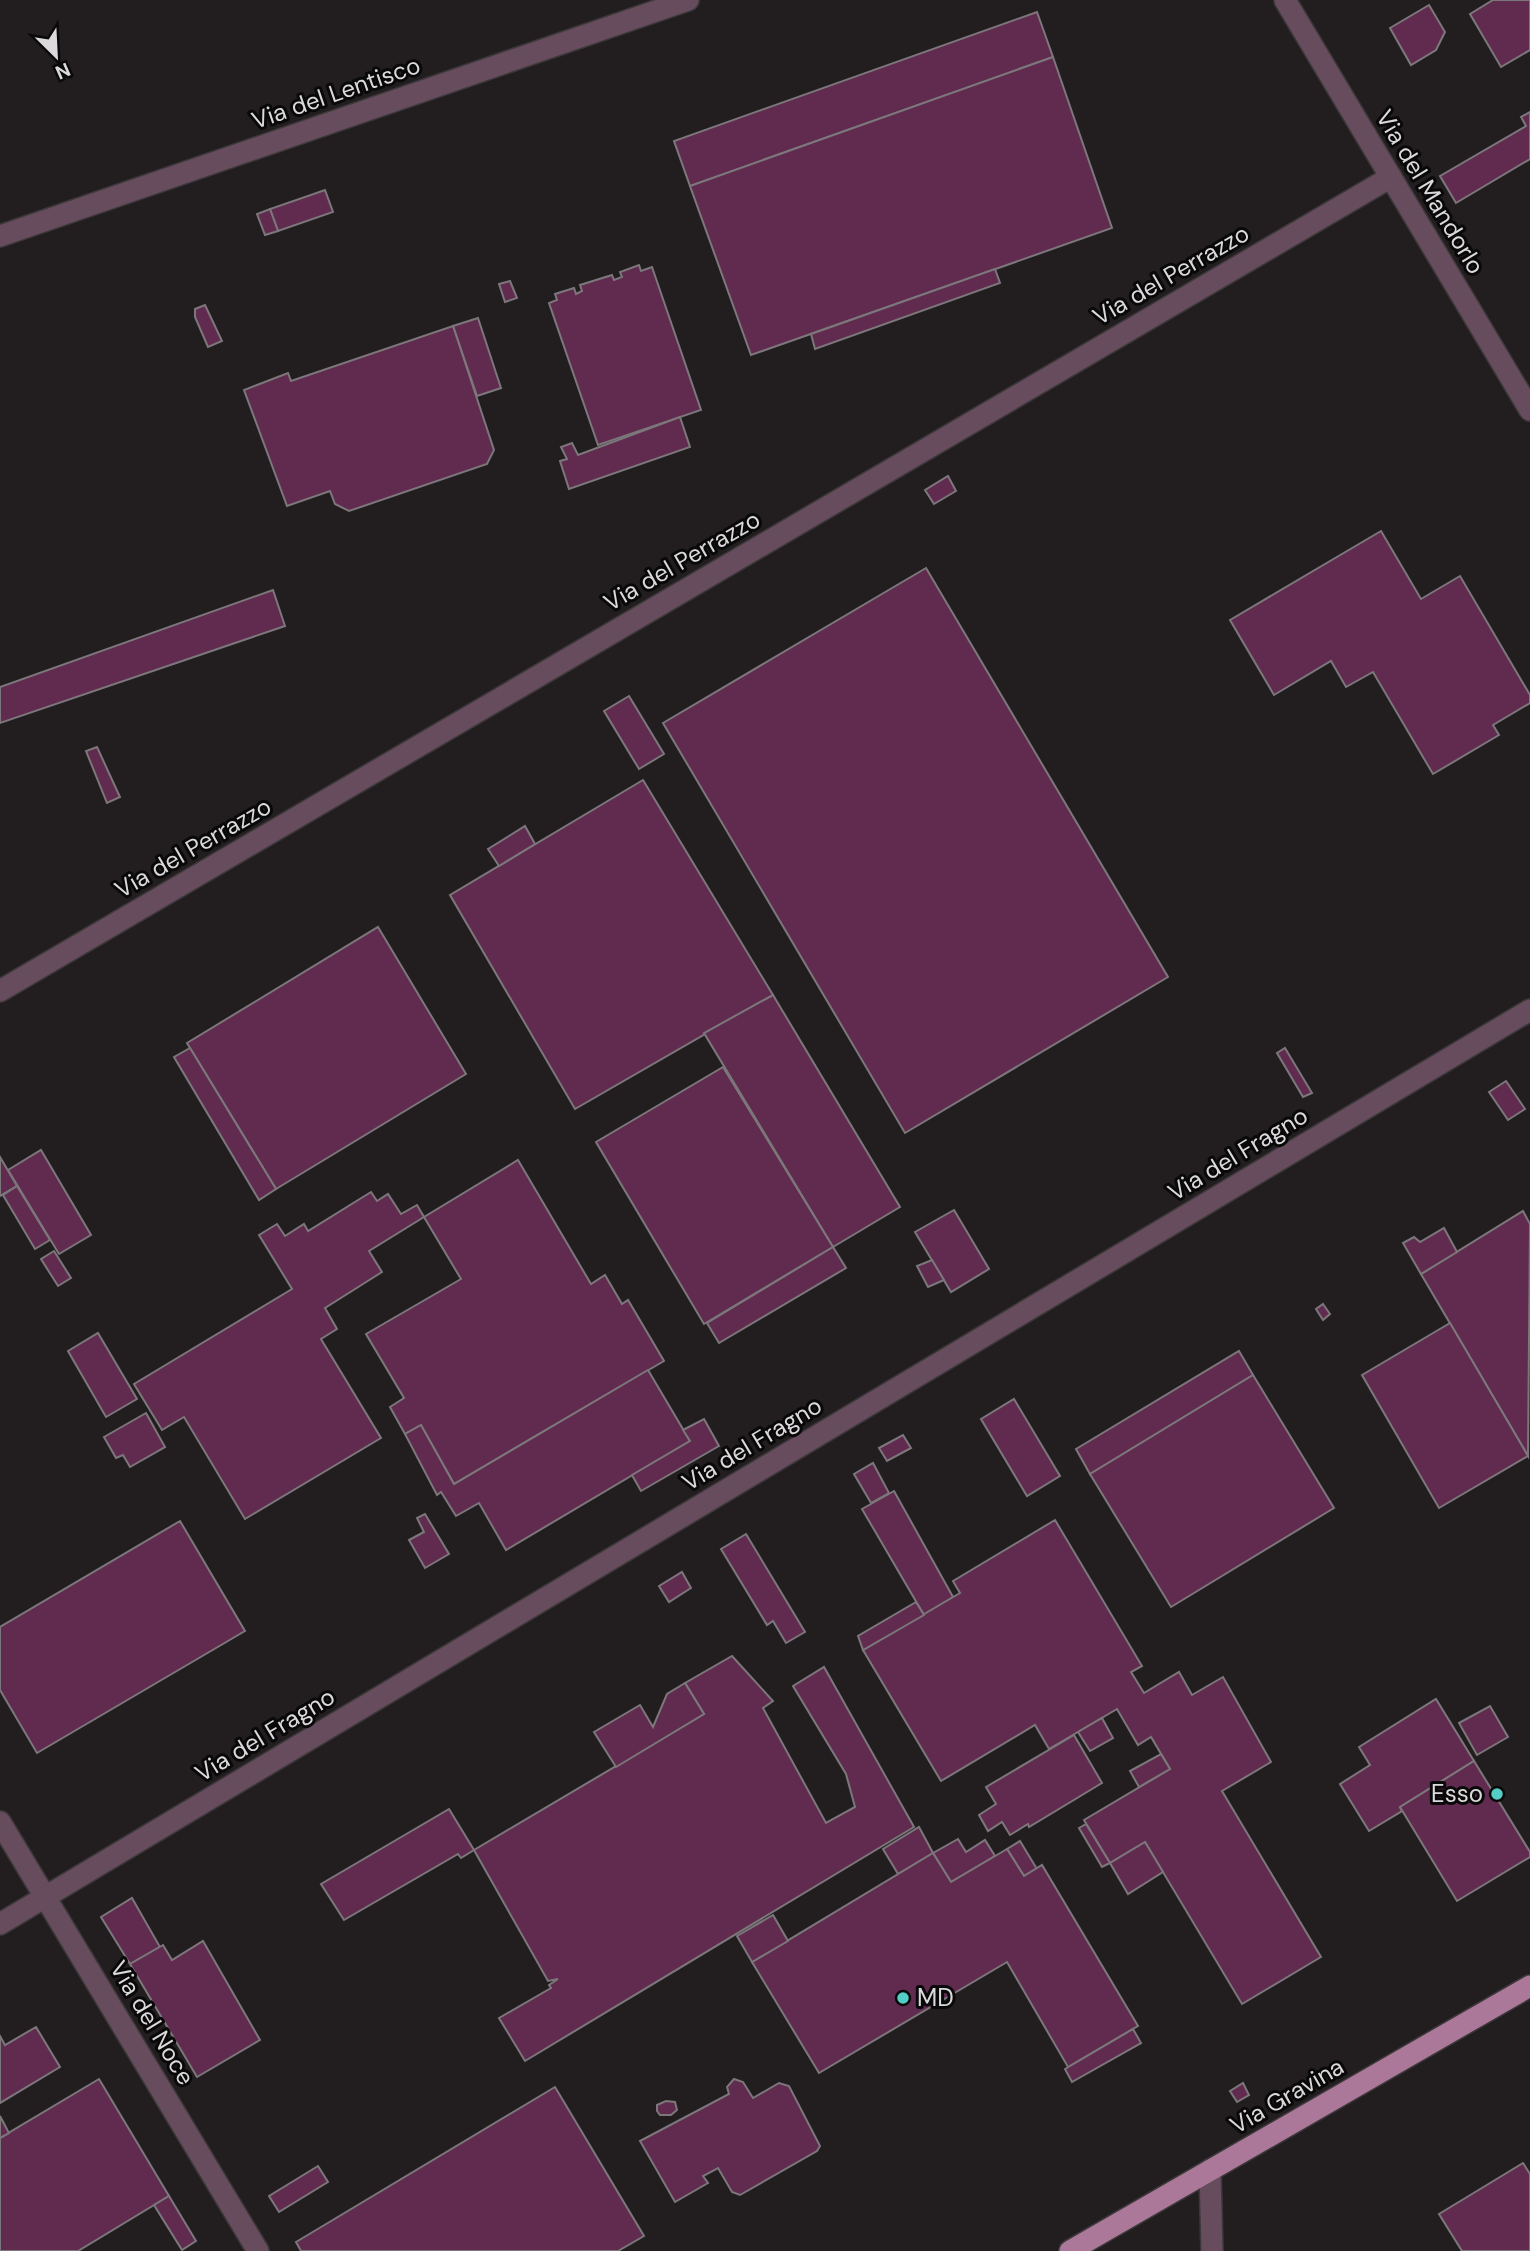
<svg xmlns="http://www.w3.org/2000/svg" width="1530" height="2251" viewBox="0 0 1530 2251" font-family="'DM Sans',sans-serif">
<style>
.building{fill:#612b50;stroke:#7c777a;stroke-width:2}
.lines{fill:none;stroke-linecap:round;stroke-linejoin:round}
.minor-casing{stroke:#3c383a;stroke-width:24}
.major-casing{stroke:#3c383a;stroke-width:24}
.minor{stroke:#664c5c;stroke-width:21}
.major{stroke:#ac7899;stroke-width:21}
.poi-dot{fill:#54cdc7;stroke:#0a090a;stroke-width:2.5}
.labels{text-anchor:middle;stroke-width:6;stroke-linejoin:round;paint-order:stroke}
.street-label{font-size:24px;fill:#dbd9db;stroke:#0a090a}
.poi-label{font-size:24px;fill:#dbd9db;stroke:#0a090a;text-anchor:end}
</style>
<rect width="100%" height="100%" fill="#221e20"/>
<g class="building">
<path d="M 1493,0 L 1530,0 L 1530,50 L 1501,67 L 1470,14 Z"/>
<path d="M 1429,5 L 1445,32 L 1436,50 L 1411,65 L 1390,28 Z"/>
<path d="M 1037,12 L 1053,57 L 690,186 L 674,141 Z"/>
<path d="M 1053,57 L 1112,228 L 751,355 L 690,186 Z"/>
<path d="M 1530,112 L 1530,159 L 1456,203 L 1440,176 L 1526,126 L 1521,117 Z"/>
<path d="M 325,190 L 333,212 L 278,231 L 270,209 Z"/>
<path d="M 270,209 L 278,231 L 265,235 L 257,214 Z"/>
<path d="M 639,265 L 641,271 L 652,267 L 701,410 L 598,445 L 549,303 L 557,300 L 555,294 L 574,288 L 576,294 L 582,291 L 580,285 L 612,275 L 614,280 L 622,277 L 620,272 Z"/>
<path d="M 995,269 L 1000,283 L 815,349 L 811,334 Z"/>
<path d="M 510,281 L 517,298 L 505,302 L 499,284 Z"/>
<path d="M 205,305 L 222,341 L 208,347 L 195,317 L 195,309 Z"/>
<path d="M 478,318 L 501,388 L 477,396 L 453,326 Z"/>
<path d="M 453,326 L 494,450 L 487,464 L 349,511 L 335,504 L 330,491 L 287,506 L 244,390 L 288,373 L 291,381 Z"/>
<path d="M 680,417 L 690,447 L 569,489 L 560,461 L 567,459 L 561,447 L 572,443 L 578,455 Z"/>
<path d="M 948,476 L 956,491 L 934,504 L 925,490 Z"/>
<path d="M 1381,531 L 1421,599 L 1460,576 L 1530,695 L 1530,703 L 1493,725 L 1499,735 L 1433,774 L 1373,672 L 1346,687 L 1331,661 L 1274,695 L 1230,620 Z"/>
<path d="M 926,568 L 1168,977 L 905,1133 L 663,723 Z"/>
<path d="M 273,590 L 285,626 L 0,723 L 0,687 Z"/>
<path d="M 629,696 L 664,754 L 639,769 L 604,711 Z"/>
<path d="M 97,747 L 120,797 L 107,803 L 86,751 Z"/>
<path d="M 643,780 L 773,995 L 575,1109 L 450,895 Z"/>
<path d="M 525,826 L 535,844 L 499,866 L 488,849 Z"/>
<path d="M 378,927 L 466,1074 L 276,1189 L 187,1043 Z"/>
<path d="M 773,995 L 900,1207 L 833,1247 L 704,1033 Z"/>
<path d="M 190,1048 L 276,1189 L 259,1200 L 174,1057 Z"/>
<path d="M 1285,1048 L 1312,1093 L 1303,1097 L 1277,1053 Z"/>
<path d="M 723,1067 L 833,1247 L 704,1324 L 596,1142 Z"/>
<path d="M 1506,1081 L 1525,1109 L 1508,1120 L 1489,1092 Z"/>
<path d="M 41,1150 L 91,1235 L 59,1254 L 8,1170 Z"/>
<path d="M 0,1157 L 17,1186 L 0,1196 Z"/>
<path d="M 518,1160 L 591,1284 L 605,1275 L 622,1304 L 628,1300 L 664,1361 L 454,1484 L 421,1425 L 405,1434 L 390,1407 L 404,1398 L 366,1334 L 461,1279 L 424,1217 Z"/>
<path d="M 17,1186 L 50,1240 L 35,1249 L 3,1195 Z"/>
<path d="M 371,1192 L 377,1201 L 388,1194 L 401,1214 L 417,1205 L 424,1217 L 369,1251 L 382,1272 L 325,1308 L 337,1329 L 321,1339 L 381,1438 L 245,1519 L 184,1417 L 162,1430 L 134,1384 L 292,1289 L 259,1235 L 277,1224 L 285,1236 L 304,1224 L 308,1231 Z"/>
<path d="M 954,1210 L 989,1269 L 951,1292 L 915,1232 Z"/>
<path d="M 1523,1211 L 1530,1224 L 1528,1456 L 1421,1274 Z"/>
<path d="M 1444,1228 L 1457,1252 L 1421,1274 L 1403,1243 L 1414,1237 L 1420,1242 Z"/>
<path d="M 833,1247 L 846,1268 L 719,1343 L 707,1323 Z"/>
<path d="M 54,1251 L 71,1278 L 58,1286 L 41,1259 Z"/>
<path d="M 932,1260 L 944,1280 L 928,1287 L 917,1266 Z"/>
<path d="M 1323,1304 L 1330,1314 L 1323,1320 L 1316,1309 Z"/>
<path d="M 1450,1323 L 1528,1456 L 1439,1508 L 1362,1375 Z"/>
<path d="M 98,1333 L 137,1399 L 106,1417 L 68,1351 Z"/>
<path d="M 1239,1351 L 1253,1375 L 1090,1474 L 1076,1449 Z"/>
<path d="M 648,1370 L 690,1441 L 506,1550 L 479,1503 L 456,1516 L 441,1492 L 437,1495 L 405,1434 L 421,1425 L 454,1484 Z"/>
<path d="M 1253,1375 L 1334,1508 L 1171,1607 L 1090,1474 Z"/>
<path d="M 1014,1399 L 1060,1476 L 1027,1496 L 981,1419 Z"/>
<path d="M 146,1413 L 165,1447 L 130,1467 L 123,1455 L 116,1458 L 104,1437 Z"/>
<path d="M 704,1419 L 719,1446 L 641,1491 L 632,1475 L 690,1441 L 683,1430 Z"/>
<path d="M 903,1435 L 911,1448 L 887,1461 L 879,1448 Z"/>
<path d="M 873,1463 L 889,1493 L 871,1503 L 854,1474 Z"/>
<path d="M 894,1491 L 953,1597 L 924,1615 L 862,1509 Z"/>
<path d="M 425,1514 L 449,1554 L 425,1568 L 409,1540 L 424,1532 L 417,1518 Z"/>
<path d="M 1055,1520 L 1142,1666 L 1131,1672 L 1144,1693 L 1179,1672 L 1192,1695 L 1223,1677 L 1271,1762 L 1222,1791 L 1321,1957 L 1242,2004 L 1145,1842 L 1110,1863 L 1084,1820 L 1170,1769 L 1151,1737 L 1138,1745 L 1117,1709 L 1049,1749 L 1035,1725 L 941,1781 L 863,1650 L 960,1593 L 953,1581 Z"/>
<path d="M 180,1521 L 245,1631 L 37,1753 L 0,1690 L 0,1627 Z"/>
<path d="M 746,1534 L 805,1632 L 786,1643 L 773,1621 L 767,1625 L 721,1549 Z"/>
<path d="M 682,1572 L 691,1588 L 669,1602 L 659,1586 Z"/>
<path d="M 916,1602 L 924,1615 L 863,1650 L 858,1636 Z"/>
<path d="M 732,1656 L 773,1701 L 763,1708 L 826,1823 L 855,1807 L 846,1774 L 793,1686 L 824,1667 L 914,1827 L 525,2061 L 499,2018 L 551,1988 L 549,1985 L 558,1979 L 548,1981 L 474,1850 L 704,1714 L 685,1683 Z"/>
<path d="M 685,1683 L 704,1714 L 616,1767 L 594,1732 L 640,1705 L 653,1727 L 667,1694 Z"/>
<path d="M 1436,1699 L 1474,1761 L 1400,1807 L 1402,1811 L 1369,1831 L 1340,1784 L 1370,1765 L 1359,1747 Z"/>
<path d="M 1490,1706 L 1508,1737 L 1477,1755 L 1459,1723 Z"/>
<path d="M 1102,1718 L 1113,1738 L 1090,1751 L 1078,1732 Z"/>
<path d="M 1074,1735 L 1102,1783 L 1029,1827 L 1028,1824 L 1010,1835 L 1002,1822 L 988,1831 L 979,1815 L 996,1804 L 986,1787 Z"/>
<path d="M 1161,1754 L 1170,1769 L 1139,1787 L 1130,1771 Z"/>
<path d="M 1474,1761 L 1530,1852 L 1530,1857 L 1457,1901 L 1400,1807 Z"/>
<path d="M 449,1809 L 474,1850 L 461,1858 L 458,1854 L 344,1920 L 321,1884 Z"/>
<path d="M 1086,1824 L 1110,1863 L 1102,1867 L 1079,1828 Z"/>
<path d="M 919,1827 L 933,1853 L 898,1874 L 883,1849 Z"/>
<path d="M 958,1839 L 966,1852 L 985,1840 L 995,1856 L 951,1882 L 933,1853 Z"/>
<path d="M 1020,1841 L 1037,1869 L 1024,1876 L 1007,1849 Z"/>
<path d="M 1145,1842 L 1163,1872 L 1128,1894 L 1110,1863 Z"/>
<path d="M 1007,1849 L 1024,1876 L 1042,1865 L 1138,2026 L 1068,2067 L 1007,1962 L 819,2073 L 752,1962 L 933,1853 L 951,1882 Z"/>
<path d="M 132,1898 L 160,1947 L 130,1964 L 101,1917 Z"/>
<path d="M 773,1915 L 788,1941 L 752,1962 L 737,1936 Z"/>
<path d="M 203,1941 L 260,2040 L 197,2077 L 130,1964 L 163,1945 L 172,1960 Z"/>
<path d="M 36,2027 L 60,2067 L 0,2103 L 0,2036 L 5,2045 Z"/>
<path d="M 1133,2029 L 1141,2043 L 1072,2082 L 1065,2069 Z"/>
<path d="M 99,2079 L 169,2196 L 78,2251 L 0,2251 L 0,2138 Z"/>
<path d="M 734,2079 L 743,2082 L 753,2098 L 779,2083 L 789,2086 L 820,2146 L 817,2151 L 740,2195 L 732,2192 L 718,2168 L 703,2176 L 708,2183 L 675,2202 L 640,2141 L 729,2094 L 727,2087 Z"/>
<path d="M 1243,2083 L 1249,2095 L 1237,2102 L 1230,2091 Z"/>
<path d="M 555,2087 L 644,2236 L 618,2251 L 301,2251 L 296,2242 Z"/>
<path d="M 666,2101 L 675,2102 L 677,2110 L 671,2115 L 660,2115 L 657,2111 L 657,2105 Z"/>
<path d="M 0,2116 L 9,2133 L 0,2138 Z"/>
<path d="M 1523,2163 L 1530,2174 L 1530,2251 L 1462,2251 L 1439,2214 Z"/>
<path d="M 318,2166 L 328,2182 L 279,2212 L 269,2196 Z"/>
<path d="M 169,2196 L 196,2241 L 182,2250 L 154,2205 Z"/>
</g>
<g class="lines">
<defs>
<g id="minor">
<path d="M 1285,0 L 1530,410"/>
<path d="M 0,236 L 688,0"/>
<path d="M 0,991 L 1391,177"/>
<path d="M 0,1822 L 258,2251"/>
<path d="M 0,1924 L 1530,1010"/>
<path d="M 1210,2170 L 1212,2251"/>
</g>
<path id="major" d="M 1070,2251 L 1530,1986"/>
</defs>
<use href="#minor" class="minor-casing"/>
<use href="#major" class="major-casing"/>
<use href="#minor" class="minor"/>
<use href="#major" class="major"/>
</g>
<g class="poi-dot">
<circle cx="1497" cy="1794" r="7"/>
<circle cx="903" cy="1998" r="7"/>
</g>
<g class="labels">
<g class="street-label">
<text transform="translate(336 93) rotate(-19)" y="8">Via del Lentisco</text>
<text transform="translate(1430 192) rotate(59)" y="8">Via del Mandorlo</text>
<text transform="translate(1171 275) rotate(-30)" y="8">Via del Perrazzo</text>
<text transform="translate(682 561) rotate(-30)" y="8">Via del Perrazzo</text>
<text transform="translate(193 848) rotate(-30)" y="8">Via del Perrazzo</text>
<text transform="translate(1238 1154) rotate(-31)" y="8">Via del Fragno</text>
<text transform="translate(752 1444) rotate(-31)" y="8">Via del Fragno</text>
<text transform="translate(265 1735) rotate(-31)" y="8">Via del Fragno</text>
<text transform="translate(152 2023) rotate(59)" y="8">Via del Noce</text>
<text transform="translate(1287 2096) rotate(-30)" y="8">Via Gravina</text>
</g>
<g class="poi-label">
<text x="1483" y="1802">Esso</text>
<text x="917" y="2006" text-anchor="start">MD</text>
</g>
</g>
<g transform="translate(56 56) rotate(156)" stroke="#0a090a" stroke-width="5" paint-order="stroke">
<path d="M0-5L12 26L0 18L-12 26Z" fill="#dbd9db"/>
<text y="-10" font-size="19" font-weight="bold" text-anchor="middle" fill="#dbd9db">N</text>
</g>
</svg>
